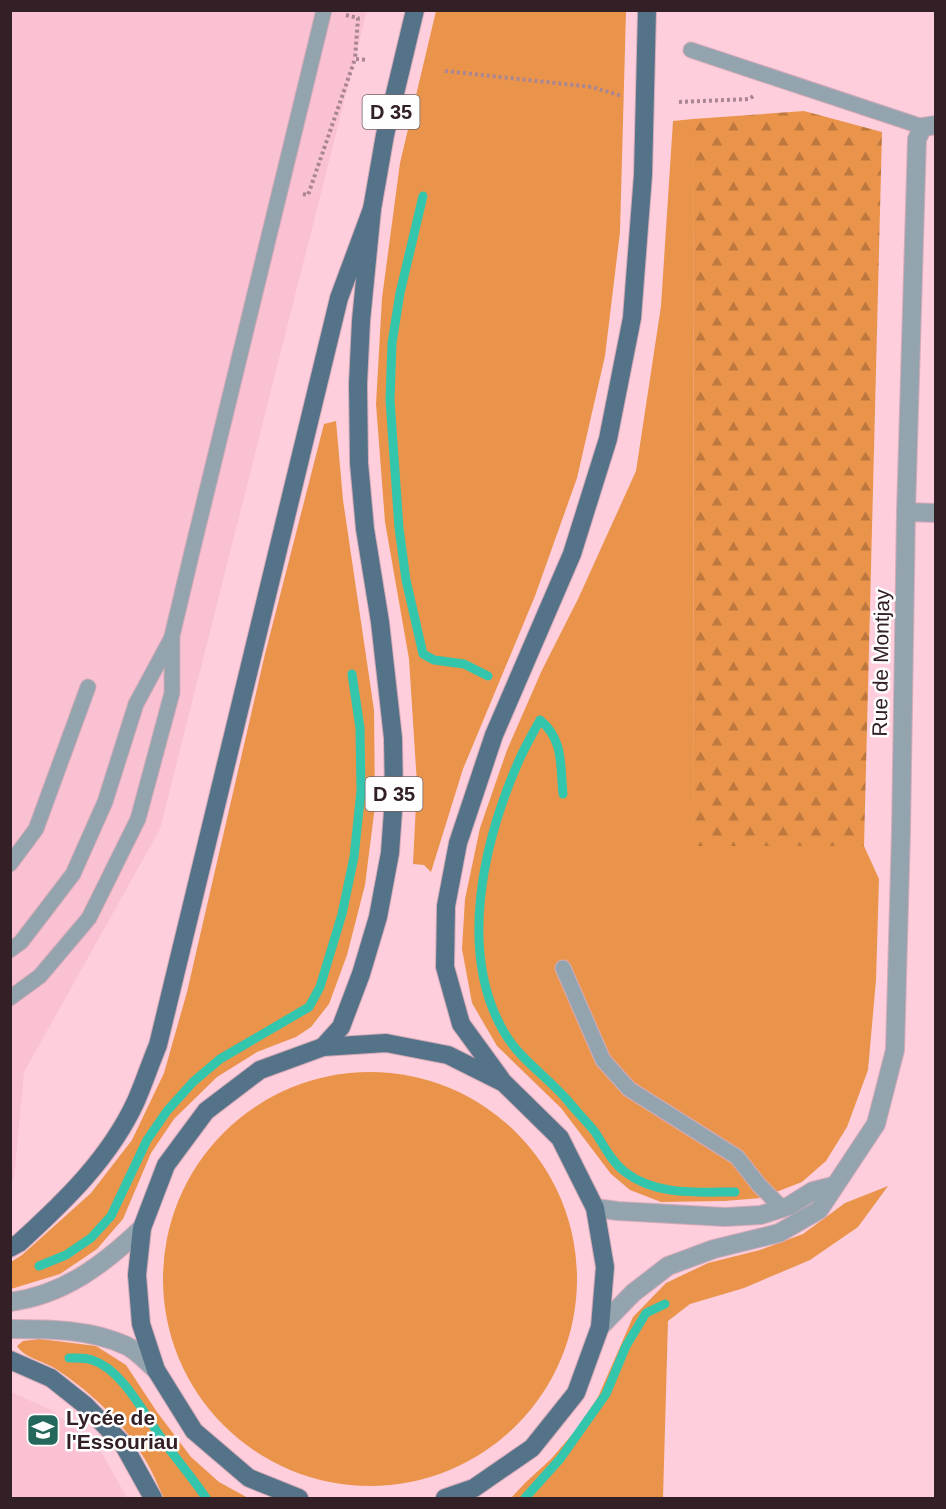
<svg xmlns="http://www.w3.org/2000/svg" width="946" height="1509" viewBox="0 0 946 1509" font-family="Helvetica,sans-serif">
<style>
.built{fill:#f9c1d2}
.green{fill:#ea944b}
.forest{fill:url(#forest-firs)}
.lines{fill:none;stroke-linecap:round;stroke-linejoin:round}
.stream{stroke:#33c6ad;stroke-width:9}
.service-casing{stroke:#d5abb8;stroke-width:17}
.minor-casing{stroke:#d5abb8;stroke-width:20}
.tertiary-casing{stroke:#d5abb8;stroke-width:20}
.primary-casing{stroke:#d5abb8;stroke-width:20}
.path{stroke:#aa8692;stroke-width:4;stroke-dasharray:3 3;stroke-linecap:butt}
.service{stroke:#93a4af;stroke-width:15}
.minor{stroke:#93a4af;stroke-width:18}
.tertiary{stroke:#93a4af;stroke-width:18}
.primary{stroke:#547388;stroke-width:18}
.labels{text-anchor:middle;stroke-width:5;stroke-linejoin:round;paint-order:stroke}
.shield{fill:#fefefe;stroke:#6f6367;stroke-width:1.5}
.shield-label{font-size:20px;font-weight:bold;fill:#322026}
.street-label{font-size:21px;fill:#322026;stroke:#fefefe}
.poi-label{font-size:21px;font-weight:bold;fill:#322026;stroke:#fefefe;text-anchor:start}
</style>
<defs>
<pattern id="forest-firs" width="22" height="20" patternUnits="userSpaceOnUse" patternTransform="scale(1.5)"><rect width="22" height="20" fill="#ea944b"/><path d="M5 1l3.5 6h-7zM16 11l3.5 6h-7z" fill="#be783e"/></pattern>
</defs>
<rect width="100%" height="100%" fill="#fecedd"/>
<g class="built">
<path d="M 11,11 L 367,11 L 160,829 L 24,1072 L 14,1178 L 11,1183 Z"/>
<path d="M 11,1392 L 51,1410 L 100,1450 L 127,1498 L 11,1498 Z"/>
</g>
<g class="green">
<path d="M 436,11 L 626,11 L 620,232 L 605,356 L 577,478 L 535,596 L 463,769 L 431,872 L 424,865 L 413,864 L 417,784 L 409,659 L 385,522 L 376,404 L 382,298 L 400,163 Z"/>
<path d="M 693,119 L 694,845 L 864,846 L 879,879 L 876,980 L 868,1070 L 847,1127 L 826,1161 L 802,1182 L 761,1198 L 725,1201 L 661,1202 L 630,1190 L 611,1174 L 561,1108 L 497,1046 L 472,1003 L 462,949 L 465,899 L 480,828 L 507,750 L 542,670 L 578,599 L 636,471 L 661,306 L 673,121 Z"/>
<path d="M 336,421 L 343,500 L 374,710 L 375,806 L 365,885 L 347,955 L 329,1004 L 311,1027 L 296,1037 L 257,1052 L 217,1077 L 174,1119 L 151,1153 L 123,1219 L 97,1249 L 60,1274 L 11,1289 L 11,1262 L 22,1255 L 91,1193 L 132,1140 L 164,1073 L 187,992 L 265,654 L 324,424 Z"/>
<circle cx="370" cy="1279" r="207"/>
<path d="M 888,1186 L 858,1227 L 810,1260 L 744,1288 L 690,1304 L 668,1321 L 663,1498 L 511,1498 L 525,1483 L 551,1459 L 576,1430 L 598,1397 L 633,1317 L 666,1283 L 708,1263 L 760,1250 L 803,1234 L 845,1203 Z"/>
<path d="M 40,1339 L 96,1346 L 126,1365 L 157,1412 L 191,1457 L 219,1482 L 248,1498 L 163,1498 C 144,1443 104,1401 56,1369 C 44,1361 24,1358 17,1346 L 23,1341 Z"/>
</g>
<path class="forest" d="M 804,111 L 882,132 L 864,846 L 694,846 L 693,119 Z"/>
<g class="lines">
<g class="stream">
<path d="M 423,196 L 400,293 L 392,343 L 390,400 L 399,528 L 406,580 L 423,654 L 434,660 L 464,664 L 488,676"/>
<path d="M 563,794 C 560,765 564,740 540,720 C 532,735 523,750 517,765 C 483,844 458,953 504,1032 C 520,1060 548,1077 568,1101 C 577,1112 587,1122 595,1132 C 604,1146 612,1162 625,1172 C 656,1196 698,1192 735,1192"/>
<path d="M 39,1266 L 66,1255 L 91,1238 L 111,1216 L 147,1140 L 167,1111 L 193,1082 L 220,1059 L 309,1007 L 320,987 L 342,914 L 354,857 L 361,791 L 360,728 L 352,674"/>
<path d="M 69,1358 C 76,1358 85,1357 92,1360 C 122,1369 144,1414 162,1439 C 176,1459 192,1477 206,1498"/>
<path d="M 525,1498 L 560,1459 L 606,1394 L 626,1346 L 646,1313 L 665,1304"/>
</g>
<defs>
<g id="service">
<path d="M 691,50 L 923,127"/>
<path d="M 10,864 L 36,829 L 88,687"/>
<path d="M 10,950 L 21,942 L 73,874 L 105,802 L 136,704 L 171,639"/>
<path d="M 563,968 L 603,1060 L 629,1089 L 737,1157 L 759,1185 L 782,1208"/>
<path d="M 10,998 L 40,976 L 89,918 L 138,819 L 172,693 L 172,636 L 191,556 L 324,10"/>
</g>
<g id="minor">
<path d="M 906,512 L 936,513"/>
<path d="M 10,1302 C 64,1295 104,1264 142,1228"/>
<path d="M 10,1329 C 49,1329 91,1329 127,1346 C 137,1351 147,1362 156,1370"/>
</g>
<g id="tertiary">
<path d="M 595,1208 L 618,1211 L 725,1217 L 761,1215 L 789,1206 L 813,1191 L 833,1186"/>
<path d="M 600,1327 L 633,1293 L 668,1266 L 714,1249 L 779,1233 L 819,1210 L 876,1124 L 895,1050 L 901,831 L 906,512 L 917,139 L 923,127 L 936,125"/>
</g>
<g id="primary">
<path d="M 323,1047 L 341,1027 L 361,974 L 378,917 L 390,853 L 394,797 L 393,738 L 380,622 L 365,529 L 359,463 L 358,384 L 361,321 L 372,209 L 385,135 L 415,10"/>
<path d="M 501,1079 L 461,1024 L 445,967 L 446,906 L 458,843 L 494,735 L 572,554 L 608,439 L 632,318 L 643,175 L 647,10"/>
<path d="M 10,1248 L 19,1243 C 64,1202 110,1158 136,1101 C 144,1083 150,1064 158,1045 L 339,298 L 372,209"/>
<path d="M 10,1360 L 51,1378 L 85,1405 L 123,1444 L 153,1498"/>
<path d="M 299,1498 L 249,1478 L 194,1431 L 156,1370 L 141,1324 L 137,1275 L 142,1228 L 166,1165 L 206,1111 L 260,1070 L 323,1047 L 386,1043 L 448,1055 L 504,1083 L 560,1138 L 595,1208 L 605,1267 L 600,1327 L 576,1393 L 532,1448 L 474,1488 L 445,1498"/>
</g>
</defs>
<use href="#service" class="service-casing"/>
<use href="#minor" class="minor-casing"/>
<use href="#tertiary" class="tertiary-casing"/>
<use href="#primary" class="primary-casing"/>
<g class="path">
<path d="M 346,15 L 358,18 L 355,59"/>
<path d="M 445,71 L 592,87 L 622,96"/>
<path d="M 679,102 L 749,99 L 755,95"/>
<path d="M 303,194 L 308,195 L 355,59 L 367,60"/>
</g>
<use href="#service" class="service"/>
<use href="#minor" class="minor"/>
<use href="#tertiary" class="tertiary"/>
<use href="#primary" class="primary"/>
</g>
<defs>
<symbol id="school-square" viewBox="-11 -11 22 22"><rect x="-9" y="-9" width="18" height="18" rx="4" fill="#23685b" stroke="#fefefe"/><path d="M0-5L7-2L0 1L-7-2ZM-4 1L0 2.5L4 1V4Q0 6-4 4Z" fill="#fff"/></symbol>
</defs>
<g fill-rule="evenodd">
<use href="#school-square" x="24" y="1411" width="38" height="38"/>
</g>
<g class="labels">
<g class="shield">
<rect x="362.5" y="95" width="57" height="34" rx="4.5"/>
<rect x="365.5" y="777" width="57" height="34" rx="4.5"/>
</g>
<g class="shield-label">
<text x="391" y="119">D 35</text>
<text x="394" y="801">D 35</text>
</g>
<g class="street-label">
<text transform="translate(881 663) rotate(-89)" y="7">Rue de Montjay</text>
</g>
<g class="poi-label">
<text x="66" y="1425">Lycée de<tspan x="66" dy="24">l'Essouriau</tspan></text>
</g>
</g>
<rect width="946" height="1509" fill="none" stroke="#322026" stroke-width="24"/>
</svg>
